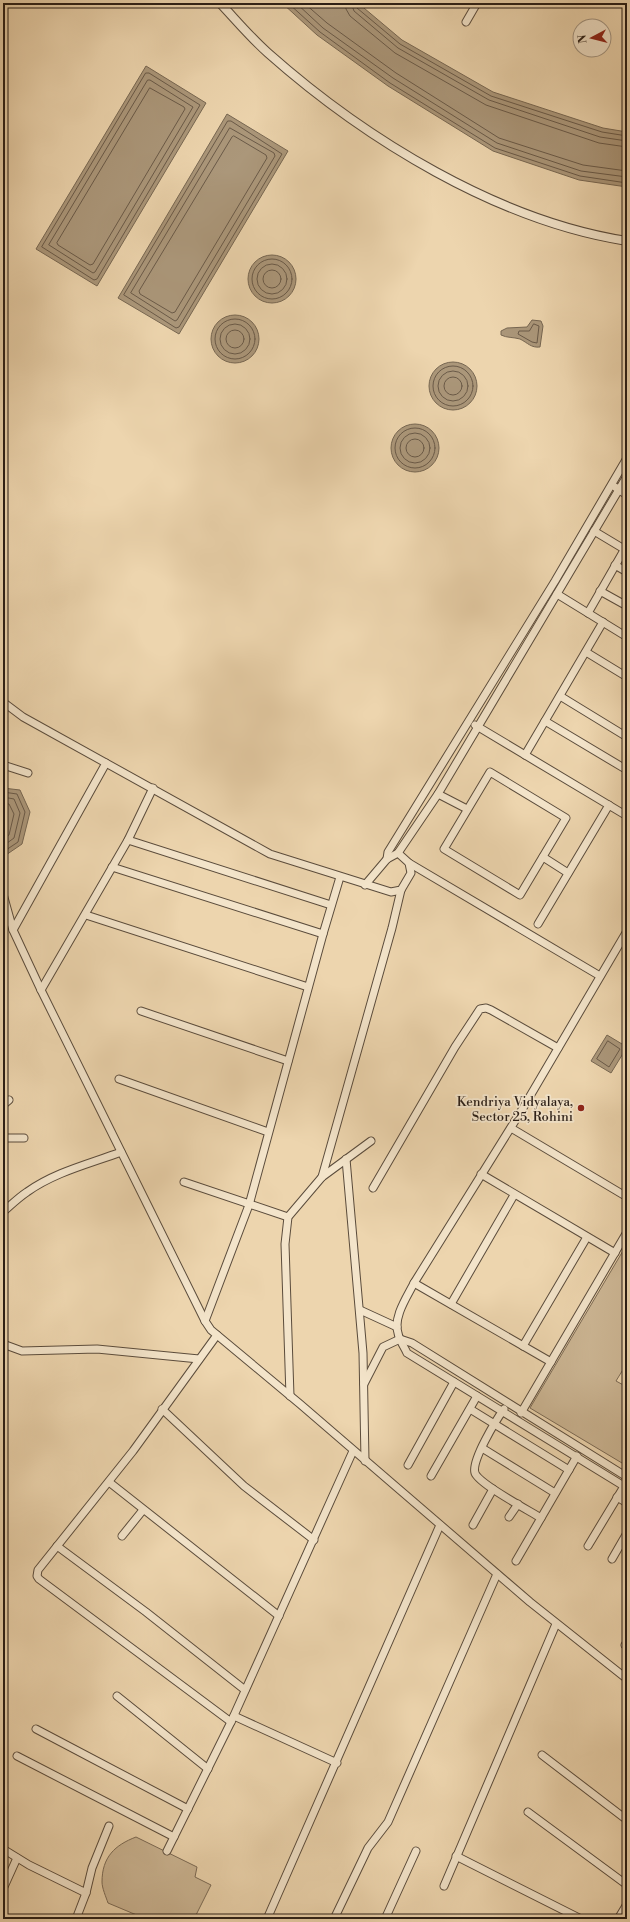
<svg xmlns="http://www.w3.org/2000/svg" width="630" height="1922" viewBox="0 0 630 1922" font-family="'Libre Bodoni',serif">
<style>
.green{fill:#ccb694;stroke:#7b6a55}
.water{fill:#ab977a;stroke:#776752}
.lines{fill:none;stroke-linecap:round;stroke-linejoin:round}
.shore{stroke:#6a5a48;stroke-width:1}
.minor-casing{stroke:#5b4c3c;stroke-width:9}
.tertiary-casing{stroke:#5b4c3c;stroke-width:10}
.minor{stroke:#f3e4ca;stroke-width:7}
.tertiary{stroke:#f3e4ca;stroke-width:8}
.poi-dot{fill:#8f2418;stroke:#f3e4ca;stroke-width:1.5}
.labels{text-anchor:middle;stroke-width:3.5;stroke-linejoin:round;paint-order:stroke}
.poi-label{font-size:13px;fill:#2a1e16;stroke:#f3e4ca;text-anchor:end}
</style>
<rect width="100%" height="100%" fill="#edd5ae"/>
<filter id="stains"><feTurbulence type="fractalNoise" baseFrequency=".005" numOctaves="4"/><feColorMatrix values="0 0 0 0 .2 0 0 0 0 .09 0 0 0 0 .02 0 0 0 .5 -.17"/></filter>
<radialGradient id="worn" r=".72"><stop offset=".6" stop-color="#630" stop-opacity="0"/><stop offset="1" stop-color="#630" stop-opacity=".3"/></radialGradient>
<g class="green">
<path d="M 627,1244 L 627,1363 L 616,1381 L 627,1387 L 627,1466 L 530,1408 Z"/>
<path d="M 136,1837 L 197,1867 L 195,1877 L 211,1885 L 194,1919 L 141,1919 L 139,1916 L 108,1903 C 106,1897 102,1888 102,1882 C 102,1857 115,1845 136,1837 Z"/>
</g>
<g class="water">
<path d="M 282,3 L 358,3 L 402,40 L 493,92 L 603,128 L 627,132 L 627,187 L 579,180 L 493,151 L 388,86 L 317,35 Z"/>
<path d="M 146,66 L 206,103 L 97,286 L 36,249 Z"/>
<path d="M 227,114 L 288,151 L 179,334 L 118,298 Z"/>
<circle cx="272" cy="279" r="24"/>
<circle cx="235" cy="339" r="24"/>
<path d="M 532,320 L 541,321 L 543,326 L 540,347 C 531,348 528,343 520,339 C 513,337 507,338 501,335 L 501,331 L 507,328 L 527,327 Z"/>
<circle cx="453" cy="386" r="24"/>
<circle cx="415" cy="448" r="24"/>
<path d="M 3,788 L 20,790 L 30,812 L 22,844 L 3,857 Z"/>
<path d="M 607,1035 L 627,1047 L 611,1073 L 591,1061 Z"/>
</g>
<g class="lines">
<g class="shore">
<path d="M 288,3 L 320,32 L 390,83 L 495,148 L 580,176 L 627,183"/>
<path d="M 296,3 L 323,28 L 393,78 L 497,143 L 581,171 L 627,177"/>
<path d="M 304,3 L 327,23 L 396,73 L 499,138 L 583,165 L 627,171"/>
<path d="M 345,3 L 346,9 L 350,16 L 395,53 L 486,105 L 599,143 L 627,147"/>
<path d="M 351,3 L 354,11 L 398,48 L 489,100 L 600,137 L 627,141"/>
<path d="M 356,3 L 357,8 L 400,44 L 491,96 L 602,132 L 627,136"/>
<path d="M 146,73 L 149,73 L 200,105 L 97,279 L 94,280 L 42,247 Z"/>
<path d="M 148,80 L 150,80 L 193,107 L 95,272 L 93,273 L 49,245 Z"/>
<path d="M 150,88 L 184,107 L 185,109 L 93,264 L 90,265 L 58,245 L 57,243 Z"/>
<path d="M 228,121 L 231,121 L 282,154 L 179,327 L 176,328 L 124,295 Z"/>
<path d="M 230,128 L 274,153 L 275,156 L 177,320 L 175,321 L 131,293 Z"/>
<path d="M 234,136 L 266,155 L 267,158 L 175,312 L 172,313 L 140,294 L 139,291 L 232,137 Z"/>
<circle cx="272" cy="279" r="20"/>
<circle cx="272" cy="279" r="15"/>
<circle cx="272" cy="279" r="9"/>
<circle cx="235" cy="339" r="20"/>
<circle cx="235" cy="339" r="15"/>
<path d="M 534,324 L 539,326 L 537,343 L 532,342 L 518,334 L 519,331 L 529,331 Z"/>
<circle cx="235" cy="339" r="9"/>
<circle cx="453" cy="386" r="20"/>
<circle cx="453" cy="386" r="15"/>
<circle cx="453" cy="386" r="9"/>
<circle cx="415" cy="448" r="20"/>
<circle cx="415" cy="448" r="15"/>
<circle cx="415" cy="448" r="9"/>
<path d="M 3,792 L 17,794 L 25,812 L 18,842 L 3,852"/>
<path d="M 3,797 L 14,799 L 20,813 L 14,838 L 3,846"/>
<path d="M 3,803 L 9,804 L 14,814 L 9,835 L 3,839"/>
<path d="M 608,1041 L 620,1049 L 609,1067 L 597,1059 Z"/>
</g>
<defs>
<g id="minor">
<path d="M 466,22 L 477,3"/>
<path d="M 615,487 L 627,495"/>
<path d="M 594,531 L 624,549"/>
<path d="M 615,565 L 627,572"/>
<path d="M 600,591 L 627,606"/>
<path d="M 557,594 L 627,637"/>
<path d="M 588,613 L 627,545"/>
<path d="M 586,652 L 627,677"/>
<path d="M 560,696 L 627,737"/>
<path d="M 3,702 L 23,717 L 270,854 L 391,892 L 401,890 L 411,873 L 409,863 L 398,853"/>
<path d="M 545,721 L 627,770"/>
<path d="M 475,725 L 627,816"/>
<path d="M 525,755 L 603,622"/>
<path d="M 3,765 L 28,773"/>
<path d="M 490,772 L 566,818 L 520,895 L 444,849 Z"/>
<path d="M 438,794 L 467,809"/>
<path d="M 128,840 L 331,905"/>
<path d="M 543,857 L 568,873"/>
<path d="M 387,859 L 388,852 L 555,581 L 627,458"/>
<path d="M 409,863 L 600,976"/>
<path d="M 112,867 L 323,934"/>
<path d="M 365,885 L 387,859 L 398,853 L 438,794 L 627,476"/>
<path d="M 3,894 L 13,930 L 41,990 L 205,1321 L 211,1330 L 300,1404 L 530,1602 L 627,1679"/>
<path d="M 86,915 L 308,987"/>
<path d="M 538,924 L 609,805"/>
<path d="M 13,930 L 106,763"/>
<path d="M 627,931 L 523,1108 L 414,1283 C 407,1297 393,1317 398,1333 C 399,1340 404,1346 407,1353 L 627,1488"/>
<path d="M 41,990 L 128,840 L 153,788"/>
<path d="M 141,1011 L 288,1061"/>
<path d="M 119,1079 L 268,1132"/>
<path d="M 3,1105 L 9,1100"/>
<path d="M 511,1128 L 627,1197"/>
<path d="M 3,1138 L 24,1138"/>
<path d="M 346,1159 L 363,1353 L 365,1461"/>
<path d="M 481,1174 L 615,1253"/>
<path d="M 322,1177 L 392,928 L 401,890"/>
<path d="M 184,1182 L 288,1217"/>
<path d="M 373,1188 L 455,1047 L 480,1009 L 486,1008 L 491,1010 L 558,1048"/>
<path d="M 3,1212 C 11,1205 18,1198 27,1192 C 55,1172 89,1164 121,1152"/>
<path d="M 414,1283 L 551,1362"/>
<path d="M 451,1304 L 514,1195"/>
<path d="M 360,1310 L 397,1327"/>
<path d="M 205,1321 L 249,1205 L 323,934 L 340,877"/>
<path d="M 217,1335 L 133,1451 L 38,1570 L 37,1576 L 39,1579 L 231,1722 L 353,1451"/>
<path d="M 3,1344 L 22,1351 L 97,1349 L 199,1359"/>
<path d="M 523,1346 L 587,1237"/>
<path d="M 364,1384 L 383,1347 L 400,1339 L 412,1343 L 627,1477"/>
<path d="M 290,1396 L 285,1244 L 288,1217 L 322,1177 L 371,1141"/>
<path d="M 162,1409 L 244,1486 L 314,1540"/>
<path d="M 470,1409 L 569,1470"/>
<path d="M 504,1409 C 496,1420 471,1461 475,1473 C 479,1484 528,1510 541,1518"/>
<path d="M 521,1413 L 627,1232"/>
<path d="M 482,1448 L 555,1493"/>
<path d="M 408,1465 L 454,1382"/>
<path d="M 431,1476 L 477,1396"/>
<path d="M 109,1482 L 279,1616"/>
<path d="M 617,1497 L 627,1503"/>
<path d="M 509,1517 L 518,1504"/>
<path d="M 473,1525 L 493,1489"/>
<path d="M 122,1536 L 143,1510"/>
<path d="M 57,1546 L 146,1612 L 245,1690"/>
<path d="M 588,1546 L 626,1483"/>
<path d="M 612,1559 L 627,1533"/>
<path d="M 516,1561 L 577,1456"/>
<path d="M 625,1645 L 627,1642"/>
<path d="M 117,1696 L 208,1769"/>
<path d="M 234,1716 L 337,1763"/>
<path d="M 36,1729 L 188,1809"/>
<path d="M 542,1755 L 627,1820"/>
<path d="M 17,1756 L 174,1837"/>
<path d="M 528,1812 L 627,1885"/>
<path d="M 3,1849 L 29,1865 L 86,1893"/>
<path d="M 167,1851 L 231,1722"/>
<path d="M 456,1856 L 581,1919"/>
<path d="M 444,1886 L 556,1624"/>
<path d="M 3,1889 L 17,1858"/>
<path d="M 76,1919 L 86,1893 L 92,1868 L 109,1826"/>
<path d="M 267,1919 L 440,1525"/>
<path d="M 334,1919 L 368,1848 L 388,1822 L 497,1574"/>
<path d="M 385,1919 L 416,1851"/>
<path d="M 618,1919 L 627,1904"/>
</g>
<path id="tertiary" d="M 220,3 C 236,20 251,38 268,53 C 365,139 498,221 627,241"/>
</defs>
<use href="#minor" class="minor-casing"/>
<use href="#tertiary" class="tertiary-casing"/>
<use href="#minor" class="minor"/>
<use href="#tertiary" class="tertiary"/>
</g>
<circle class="poi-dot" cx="581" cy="1108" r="4"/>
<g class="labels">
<g class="poi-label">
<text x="573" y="1106">Kendriya Vidyalaya,<tspan x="573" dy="15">Sector 25, Rohini</tspan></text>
</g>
</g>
<rect width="630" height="1922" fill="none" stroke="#edd5ae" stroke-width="16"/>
<rect x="4" y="4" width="622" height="1914" fill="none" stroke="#2a1e16" stroke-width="2"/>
<rect x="8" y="8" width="614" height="1906" fill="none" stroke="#2a1e16"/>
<g transform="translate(592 38) rotate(263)"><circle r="19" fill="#f3e4ca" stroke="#a39582"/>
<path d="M0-3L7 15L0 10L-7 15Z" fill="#8f2418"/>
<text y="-6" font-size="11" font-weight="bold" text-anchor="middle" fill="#2a1e16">N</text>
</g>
<rect width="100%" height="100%" filter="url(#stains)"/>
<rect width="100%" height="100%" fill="url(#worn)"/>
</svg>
